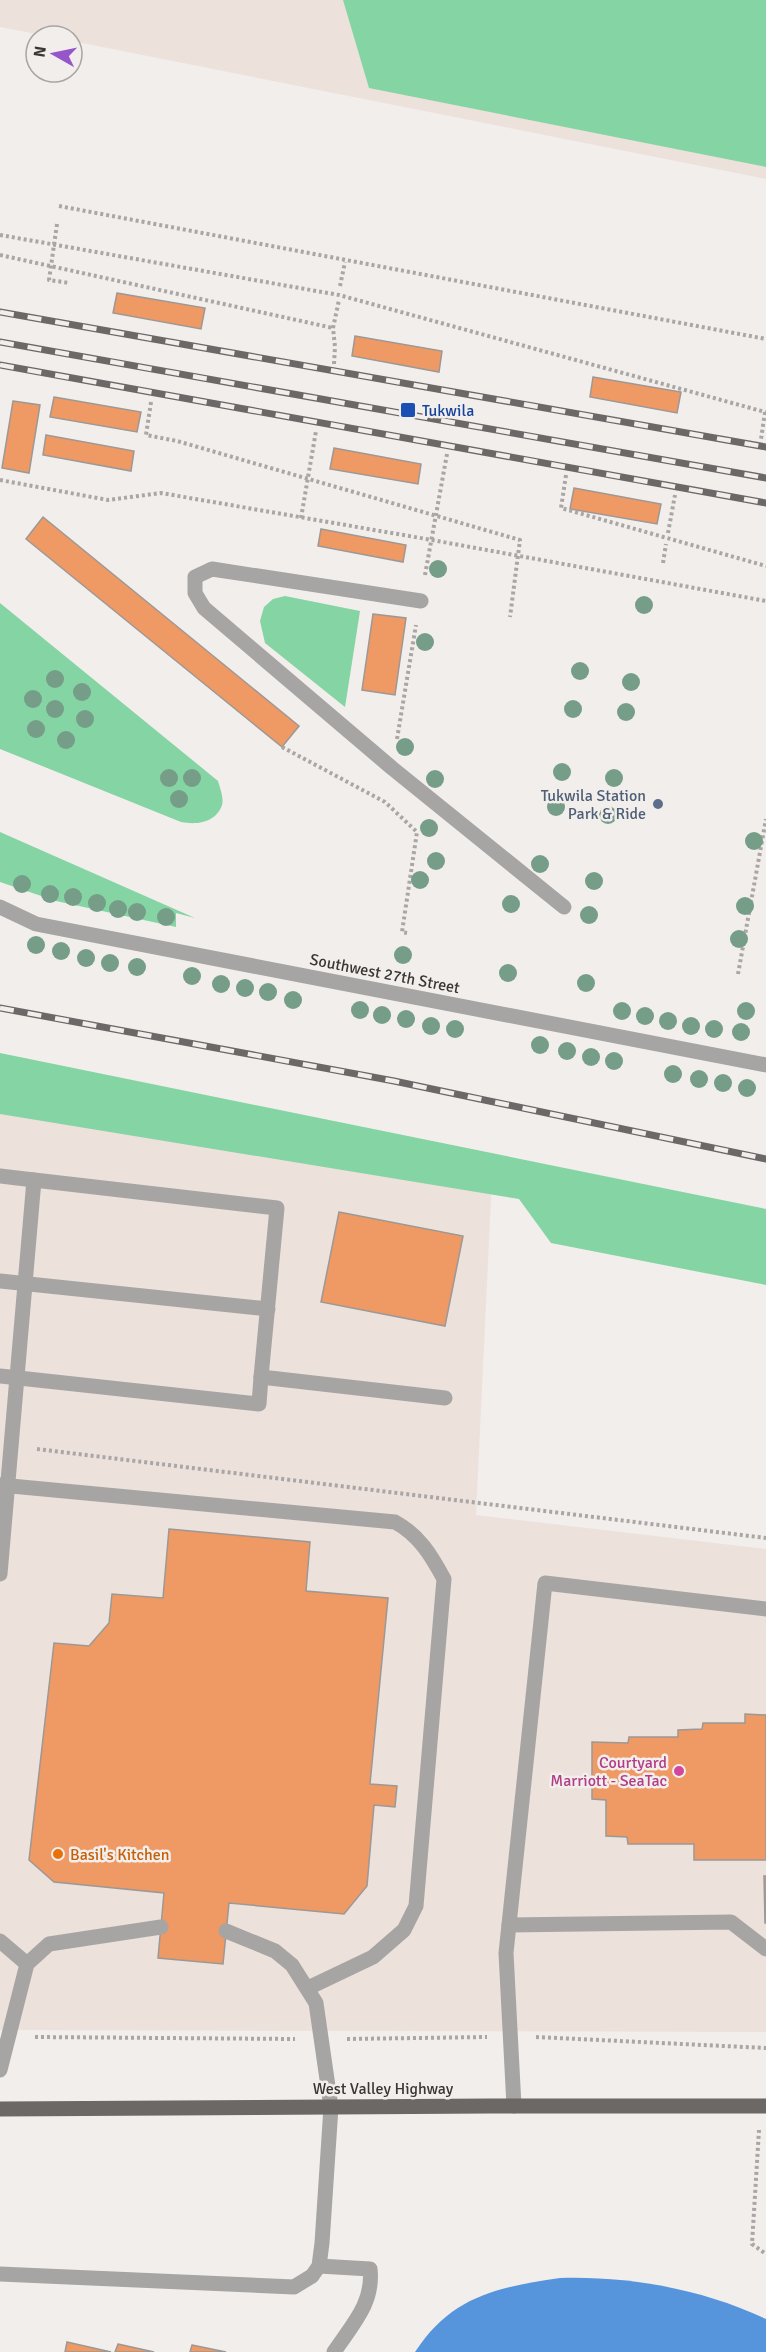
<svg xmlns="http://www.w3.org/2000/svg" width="766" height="2352" viewBox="0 0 766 2352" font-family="Signika,sans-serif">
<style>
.built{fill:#ece1db}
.green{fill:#85d4a3}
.water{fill:#5695db}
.building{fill:#ef9964;stroke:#9c9896;stroke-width:1.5}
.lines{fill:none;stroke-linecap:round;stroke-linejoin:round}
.path{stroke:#a9a6a5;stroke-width:4;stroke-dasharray:3 3;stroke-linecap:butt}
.service{stroke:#a6a5a4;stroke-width:15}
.tertiary{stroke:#a6a5a4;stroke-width:15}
.primary{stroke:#6b6866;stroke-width:15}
.rail-casing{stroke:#6b6867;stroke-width:7}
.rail{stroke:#f2eeec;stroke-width:4.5;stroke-dasharray:14;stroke-linecap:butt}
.tree{fill:#769d88}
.transit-dot{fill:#1a4fb4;stroke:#f2eeec;stroke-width:2}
.service-dot{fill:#5c6f8a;stroke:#f2eeec;stroke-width:2}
.hotel-dot{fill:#d1479c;stroke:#f2eeec;stroke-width:2}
.food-dot{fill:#e8710a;stroke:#f2eeec;stroke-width:2}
.labels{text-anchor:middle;stroke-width:5;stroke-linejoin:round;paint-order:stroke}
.transit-label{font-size:16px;fill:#164399;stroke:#f2eeec;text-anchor:start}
.service-label{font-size:16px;fill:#4e5e75;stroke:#f2eeec;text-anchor:end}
.street-label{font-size:16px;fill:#393736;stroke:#f2eeec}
.hotel-label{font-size:16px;fill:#b23c85;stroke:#f2eeec;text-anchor:end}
.food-label{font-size:16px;fill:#c56008;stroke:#f2eeec;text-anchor:start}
</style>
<rect width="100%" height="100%" fill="#f2eeec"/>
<g class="built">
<path d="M 0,0 L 766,0 L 766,179 L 72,41 L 72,36 L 47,36 L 0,27 Z"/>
<path d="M 0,1088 L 492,1178 L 476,1515 L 766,1549 L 766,2032 L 0,2030 Z"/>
</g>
<g class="green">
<path d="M 343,0 L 766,0 L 766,167 L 369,88 Z"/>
<path d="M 285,596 L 360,611 L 345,707 L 265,643 L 260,621 L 264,607 L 273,599 Z"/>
<path d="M 0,603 L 218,781 C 220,788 224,798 222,805 C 216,823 196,825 181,822 L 0,749 Z"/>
<path d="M 0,832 L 195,918 L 176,913 L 176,927 L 56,901 L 0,882 Z"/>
<path d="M 0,1053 L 766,1209 L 766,1285 L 551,1243 L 519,1199 L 0,1114 Z"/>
</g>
<path class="water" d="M 560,2278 C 630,2276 702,2289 766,2319 L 766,2352 L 415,2352 C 451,2296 498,2287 560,2278 Z"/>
<g class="building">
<path d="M 117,293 L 205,308 L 201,329 L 113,313 Z"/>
<path d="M 355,336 L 442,351 L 439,372 L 352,356 Z"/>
<path d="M 593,377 L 681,392 L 677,413 L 590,397 Z"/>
<path d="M 54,397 L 141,412 L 137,432 L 50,417 Z"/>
<path d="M 13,401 L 40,405 L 29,473 L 2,468 Z"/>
<path d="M 46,435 L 134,451 L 131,471 L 43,455 Z"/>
<path d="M 334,448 L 421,464 L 418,484 L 330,469 Z"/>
<path d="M 574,488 L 661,504 L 657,524 L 570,509 Z"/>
<path d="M 43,517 L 299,726 L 282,747 L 26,539 Z"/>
<path d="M 321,529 L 406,545 L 403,562 L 318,546 Z"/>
<path d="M 373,614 L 406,618 L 395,695 L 362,690 Z"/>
<path d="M 339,1212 L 463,1236 L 445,1326 L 321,1302 Z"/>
<path d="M 169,1529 L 310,1542 L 306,1591 L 388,1598 L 370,1784 L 397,1786 L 395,1807 L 374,1805 L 367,1886 L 344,1914 L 229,1903 L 223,1964 L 158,1958 L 164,1893 L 54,1882 L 29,1860 L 54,1643 L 89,1646 L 109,1623 L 112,1594 L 163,1598 Z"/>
<path d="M 745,1714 L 766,1715 L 766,1860 L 694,1860 L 694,1844 L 628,1844 L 627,1837 L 606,1836 L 606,1800 L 592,1799 L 592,1742 L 628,1743 L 629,1737 L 678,1737 L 678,1730 L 702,1729 L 703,1723 L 745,1723 Z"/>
<path d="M 764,1876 L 766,1876 L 766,1923 L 765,1923 Z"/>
<path d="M 67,2342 L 111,2352 L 65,2352 Z"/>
<path d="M 118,2344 L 154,2352 L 115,2352 Z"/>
<path d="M 192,2345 L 226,2352 L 190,2352 Z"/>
</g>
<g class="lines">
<g class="path">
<path d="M 59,206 L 766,339"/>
<path d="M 57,224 L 49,280 L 70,283"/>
<path d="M 0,235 L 339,295 L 765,412 L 761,439"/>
<path d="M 0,255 L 333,328"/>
<path d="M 340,286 L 345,262"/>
<path d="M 334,364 L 335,347 L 333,328 L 339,300"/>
<path d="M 151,402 L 146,435 L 177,441 L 520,540 L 510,617"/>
<path d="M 566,475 L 561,508 L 766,566"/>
<path d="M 0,480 L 108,500 L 161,493 L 432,540 L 766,601"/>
<path d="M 301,518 L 316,431"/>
<path d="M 668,533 L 675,495"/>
<path d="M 663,563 L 666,544"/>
<path d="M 425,575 L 447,454"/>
<path d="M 397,739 L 416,625"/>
<path d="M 282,747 L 385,802 L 417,832 L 402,932 L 407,933"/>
<path d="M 738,974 L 766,819"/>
<path d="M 37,1449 L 766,1538"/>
<path d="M 35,2037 L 295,2039"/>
<path d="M 536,2037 L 766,2048"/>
<path d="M 347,2039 L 487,2037"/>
<path d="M 759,2130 L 752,2244 L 766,2254"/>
</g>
<g class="service">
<path d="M 421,601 L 212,569 L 195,577 L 195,593 L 204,608 L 392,768 L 564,907"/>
<path d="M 0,1176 L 34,1180"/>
<path d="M 0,1281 L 268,1309"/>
<path d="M 0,1376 L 259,1404 L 261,1377"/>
<path d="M 0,1485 L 395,1522 C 419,1535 431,1555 444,1579 L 416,1906 L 404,1930 L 373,1957 L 308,1988"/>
<path d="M 0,1574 L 34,1180 L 277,1208 L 261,1377 L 445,1398"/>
<path d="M 509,1925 L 731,1922 L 766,1949"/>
<path d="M 0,1941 L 27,1964"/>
<path d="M 0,2070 L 27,1964 L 49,1944 L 161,1927"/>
<path d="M 514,2106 L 506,1953 L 545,1583 L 766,1609"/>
<path d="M 319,2266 L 370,2269 C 374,2303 352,2325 334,2352"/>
<path d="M 0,2274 L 294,2287 L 312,2276 L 319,2266 L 322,2243 L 331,2107 L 316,2003 L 292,1965 L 275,1951 L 226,1931"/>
</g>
<path class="tertiary" d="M 0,907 L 36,924 L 766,1065"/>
<path class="primary" d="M 0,2109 L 490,2106 L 766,2106"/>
<defs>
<g id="rail">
<path d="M 0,312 L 766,447"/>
<path d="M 0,342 L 766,478"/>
<path d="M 0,365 L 766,503"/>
<path d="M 0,1008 L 394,1081 L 766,1159"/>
</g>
</defs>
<use href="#rail" class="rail-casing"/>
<use href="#rail" class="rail"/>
</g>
<g class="tree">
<circle cx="438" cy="569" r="9"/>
<circle cx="644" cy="605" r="9"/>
<circle cx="425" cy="642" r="9"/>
<circle cx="580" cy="671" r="9"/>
<circle cx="55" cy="679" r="9"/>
<circle cx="631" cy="682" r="9"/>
<circle cx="82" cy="692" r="9"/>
<circle cx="33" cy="699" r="9"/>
<circle cx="55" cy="709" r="9"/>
<circle cx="573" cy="709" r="9"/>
<circle cx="626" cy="712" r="9"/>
<circle cx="85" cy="719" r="9"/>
<circle cx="36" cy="729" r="9"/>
<circle cx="66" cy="740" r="9"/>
<circle cx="405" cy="747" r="9"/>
<circle cx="562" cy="772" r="9"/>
<circle cx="169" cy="778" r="9"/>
<circle cx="192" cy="778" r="9"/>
<circle cx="614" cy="778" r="9"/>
<circle cx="435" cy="779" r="9"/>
<circle cx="179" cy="799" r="9"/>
<circle cx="556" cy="807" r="9"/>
<circle cx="608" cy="815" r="9"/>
<circle cx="429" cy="828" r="9"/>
<circle cx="754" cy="841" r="9"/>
<circle cx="436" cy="861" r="9"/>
<circle cx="540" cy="864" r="9"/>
<circle cx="420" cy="880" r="9"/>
<circle cx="594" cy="881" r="9"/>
<circle cx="22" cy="884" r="9"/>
<circle cx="50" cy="894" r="9"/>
<circle cx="73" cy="897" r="9"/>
<circle cx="97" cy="903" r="9"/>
<circle cx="511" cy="904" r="9"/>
<circle cx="745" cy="906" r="9"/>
<circle cx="118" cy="909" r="9"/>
<circle cx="137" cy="912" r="9"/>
<circle cx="589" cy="915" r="9"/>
<circle cx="166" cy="917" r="9"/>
<circle cx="739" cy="939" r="9"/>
<circle cx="36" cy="945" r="9"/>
<circle cx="61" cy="951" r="9"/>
<circle cx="403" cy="955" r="9"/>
<circle cx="86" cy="958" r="9"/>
<circle cx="110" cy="963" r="9"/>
<circle cx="137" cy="967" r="9"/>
<circle cx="508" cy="973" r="9"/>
<circle cx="192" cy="976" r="9"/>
<circle cx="586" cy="983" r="9"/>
<circle cx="221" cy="984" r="9"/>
<circle cx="245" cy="988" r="9"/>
<circle cx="268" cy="992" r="9"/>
<circle cx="293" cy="1000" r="9"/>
<circle cx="360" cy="1010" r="9"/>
<circle cx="622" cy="1011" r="9"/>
<circle cx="746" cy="1011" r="9"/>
<circle cx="382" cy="1015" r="9"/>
<circle cx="645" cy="1016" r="9"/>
<circle cx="406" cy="1019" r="9"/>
<circle cx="668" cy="1021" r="9"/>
<circle cx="431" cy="1026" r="9"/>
<circle cx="691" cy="1026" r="9"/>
<circle cx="455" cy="1029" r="9"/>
<circle cx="714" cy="1029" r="9"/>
<circle cx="741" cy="1032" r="9"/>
<circle cx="540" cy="1045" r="9"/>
<circle cx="567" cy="1051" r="9"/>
<circle cx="591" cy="1057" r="9"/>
<circle cx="614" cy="1061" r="9"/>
<circle cx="673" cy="1074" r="9"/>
<circle cx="699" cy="1079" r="9"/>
<circle cx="723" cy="1083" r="9"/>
<circle cx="747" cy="1088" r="9"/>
</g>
<rect class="transit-dot" x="400" y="402" width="16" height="16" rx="3"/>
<circle class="service-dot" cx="658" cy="804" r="6"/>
<circle class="hotel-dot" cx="679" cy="1771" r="6"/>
<circle class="food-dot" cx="58" cy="1854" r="6"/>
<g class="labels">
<g class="transit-label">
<text x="422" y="416">Tukwila</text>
</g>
<g class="service-label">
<text x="646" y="801">Tukwila Station<tspan x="646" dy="18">Park &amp; Ride</tspan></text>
</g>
<g class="street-label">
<text transform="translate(385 973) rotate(11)" y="6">Southwest 27th Street</text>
<text x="383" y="2094">West Valley Highway</text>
</g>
<g class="hotel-label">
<text x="667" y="1768">Courtyard<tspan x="667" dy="18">Marriott - SeaTac</tspan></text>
</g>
<g class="food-label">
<text x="70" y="1860">Basil's Kitchen</text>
</g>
</g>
<g transform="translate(54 54) rotate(279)"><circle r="28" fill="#f2eeec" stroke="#a8a5a3" stroke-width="1.5"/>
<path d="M0-4.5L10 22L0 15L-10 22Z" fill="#9755ca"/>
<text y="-9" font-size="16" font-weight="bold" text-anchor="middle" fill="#393736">N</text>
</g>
</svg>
